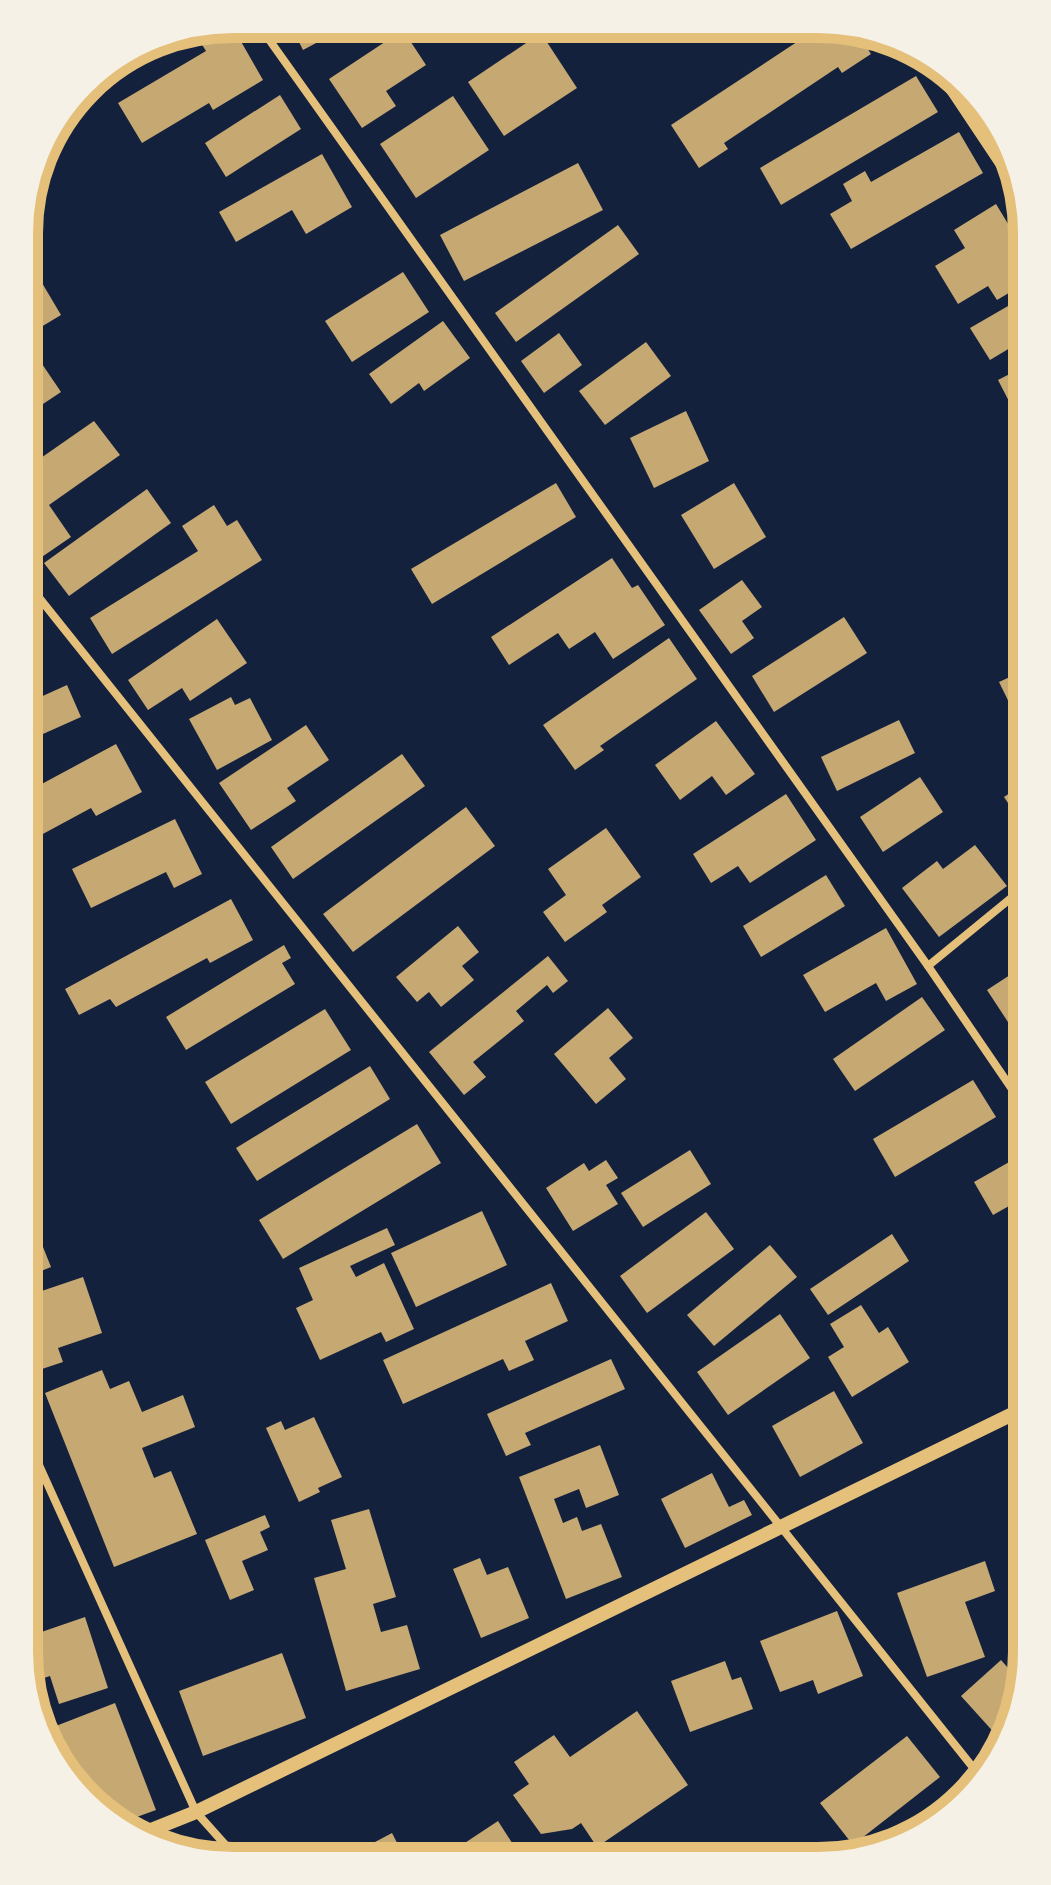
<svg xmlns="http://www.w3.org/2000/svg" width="1051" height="1885" viewBox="0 0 1051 1885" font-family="Merriweather,serif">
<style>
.building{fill:#c6a872}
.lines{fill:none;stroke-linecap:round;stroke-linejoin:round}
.minor{stroke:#e5c07b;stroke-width:8}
.tertiary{stroke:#e5c07b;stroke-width:14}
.rim{fill:none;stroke:#e5c07b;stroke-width:10}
</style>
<rect width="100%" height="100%" fill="#14213d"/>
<g class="building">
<path d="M 231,24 L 263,80 L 213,110 L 209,103 L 142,143 L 118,103 L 206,51 L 194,32 Z"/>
<path d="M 290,24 L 321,25 L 350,25 L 303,50 Z"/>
<path d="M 818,28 L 854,28 L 871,54 L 842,73 L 838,67 L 724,143 L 728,149 L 699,168 L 671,125 Z"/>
<path d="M 403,30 L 426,65 L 386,91 L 396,106 L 362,128 L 329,79 Z"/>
<path d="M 541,33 L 577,88 L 504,136 L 468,82 Z"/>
<path d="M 916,76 L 938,112 L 781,205 L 760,168 Z"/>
<path d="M 280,95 L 301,129 L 226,177 L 205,143 Z"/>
<path d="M 453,96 L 489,150 L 416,198 L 380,144 Z"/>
<path d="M 959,132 L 983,173 L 851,249 L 830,214 L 852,201 L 843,184 L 865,171 L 871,182 Z"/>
<path d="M 322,154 L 352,207 L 306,234 L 292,210 L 236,242 L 219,212 Z"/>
<path d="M 578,163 L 603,210 L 464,281 L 440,235 Z"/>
<path d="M 996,204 L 1027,255 L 1027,282 L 997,300 L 988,286 L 958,304 L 935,266 L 965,248 L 954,230 Z"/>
<path d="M 618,225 L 639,254 L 516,342 L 495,313 Z"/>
<path d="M 32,266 L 61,315 L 26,336 L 26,270 Z"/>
<path d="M 403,272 L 429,312 L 352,362 L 325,321 Z"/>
<path d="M 1027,295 L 1027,338 L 990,360 L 970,328 Z"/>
<path d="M 443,321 L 470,358 L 424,391 L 419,383 L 391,404 L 369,374 Z"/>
<path d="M 559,333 L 582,365 L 544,393 L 521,361 Z"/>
<path d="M 646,342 L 671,376 L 605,425 L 579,391 Z"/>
<path d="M 36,355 L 61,392 L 25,416 L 26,363 Z"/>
<path d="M 1027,365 L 1027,425 L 1018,407 L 1013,409 L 998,380 Z"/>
<path d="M 686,411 L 709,461 L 654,488 L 630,438 Z"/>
<path d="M 94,421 L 120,455 L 49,505 L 71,537 L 36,561 L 25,546 L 25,469 Z"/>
<path d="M 556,483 L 576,517 L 432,604 L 411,569 Z"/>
<path d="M 734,483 L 766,537 L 714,569 L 681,515 Z"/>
<path d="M 147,489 L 171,523 L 69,596 L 44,563 Z"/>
<path d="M 214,505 L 227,526 L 237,520 L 262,560 L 112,654 L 90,618 L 198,551 L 182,526 Z"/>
<path d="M 612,558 L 632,588 L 638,585 L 665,625 L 613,659 L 595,632 L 569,649 L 558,633 L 509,665 L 491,637 Z"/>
<path d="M 742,580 L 762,607 L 742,621 L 754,638 L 731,654 L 699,610 Z"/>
<path d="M 844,617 L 867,653 L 774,712 L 752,676 Z"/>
<path d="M 217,619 L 247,663 L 190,701 L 182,688 L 148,710 L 128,680 Z"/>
<path d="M 669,638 L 697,679 L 600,746 L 604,750 L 575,770 L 543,725 Z"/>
<path d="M 1027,669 L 1027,739 L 999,682 Z"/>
<path d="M 67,685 L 81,717 L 25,742 L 25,704 Z"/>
<path d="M 231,697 L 235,705 L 250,698 L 272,740 L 217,770 L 189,719 Z"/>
<path d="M 899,720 L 915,753 L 837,791 L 821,757 Z"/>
<path d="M 716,721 L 755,774 L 726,795 L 712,776 L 680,800 L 655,765 Z"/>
<path d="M 306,725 L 329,760 L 287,788 L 296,801 L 251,830 L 219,783 Z"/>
<path d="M 116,744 L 142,792 L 96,816 L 91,808 L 28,842 L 25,836 L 25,793 Z"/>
<path d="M 402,754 L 425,786 L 293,879 L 271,847 Z"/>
<path d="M 920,777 L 943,812 L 883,852 L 860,817 Z"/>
<path d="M 1027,782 L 1027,820 L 1022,824 L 1004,797 Z"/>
<path d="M 786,794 L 816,840 L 750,883 L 738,866 L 711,883 L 693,854 Z"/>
<path d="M 466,807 L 495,846 L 353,952 L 323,914 Z"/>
<path d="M 175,819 L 202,874 L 174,888 L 166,872 L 91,908 L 72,869 Z"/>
<path d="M 606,828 L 641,877 L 602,905 L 607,912 L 565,942 L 543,912 L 566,895 L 548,869 Z"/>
<path d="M 975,845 L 1007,886 L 939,937 L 902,888 L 937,861 L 943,869 Z"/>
<path d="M 826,875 L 845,906 L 761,957 L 743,926 Z"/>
<path d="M 231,899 L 253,940 L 210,963 L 207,958 L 116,1007 L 110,999 L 79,1015 L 65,989 Z"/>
<path d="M 458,926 L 479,952 L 462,966 L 474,980 L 441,1007 L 429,992 L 417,1002 L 396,977 Z"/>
<path d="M 886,928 L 917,984 L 886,1001 L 876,983 L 825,1012 L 803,975 Z"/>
<path d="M 284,945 L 291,958 L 282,963 L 295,984 L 186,1050 L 166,1017 Z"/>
<path d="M 548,956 L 568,981 L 553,993 L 547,985 L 516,1011 L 524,1021 L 473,1062 L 486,1077 L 464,1095 L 429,1052 Z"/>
<path d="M 1027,964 L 1027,1051 L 987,990 Z"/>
<path d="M 922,997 L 945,1030 L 855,1091 L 833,1059 Z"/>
<path d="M 608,1008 L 633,1038 L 609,1058 L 626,1079 L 596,1104 L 554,1054 Z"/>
<path d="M 325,1009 L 351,1050 L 231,1124 L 205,1082 Z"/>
<path d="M 370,1066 L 390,1099 L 257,1181 L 236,1148 Z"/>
<path d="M 973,1080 L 996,1117 L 895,1177 L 873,1139 Z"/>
<path d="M 417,1124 L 441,1163 L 283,1259 L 259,1220 Z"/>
<path d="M 690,1150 L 711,1184 L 643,1227 L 621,1193 Z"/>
<path d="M 1027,1152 L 1027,1196 L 993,1215 L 974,1182 Z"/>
<path d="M 606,1160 L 618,1178 L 606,1185 L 618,1204 L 573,1231 L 546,1188 L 584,1163 L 589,1171 Z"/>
<path d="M 25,1202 L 51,1267 L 24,1278 Z"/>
<path d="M 482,1211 L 507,1265 L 416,1307 L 391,1253 Z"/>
<path d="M 706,1212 L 734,1249 L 647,1313 L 620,1276 Z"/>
<path d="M 387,1228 L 395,1245 L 350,1266 L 356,1277 L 384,1263 L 414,1329 L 386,1342 L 381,1332 L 320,1360 L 296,1308 L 313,1300 L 299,1268 Z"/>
<path d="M 892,1234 L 909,1261 L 828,1315 L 810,1289 Z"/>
<path d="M 770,1245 L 797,1277 L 714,1346 L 687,1315 Z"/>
<path d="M 83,1277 L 102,1333 L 58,1348 L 63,1362 L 30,1373 L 24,1356 L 24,1297 Z"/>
<path d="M 551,1283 L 568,1321 L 525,1341 L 534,1360 L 509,1371 L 503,1359 L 403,1404 L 383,1360 Z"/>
<path d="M 1027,1302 L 1027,1335 L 1014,1308 Z"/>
<path d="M 861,1305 L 879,1333 L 888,1327 L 909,1362 L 852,1397 L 828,1357 L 844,1347 L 830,1324 Z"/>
<path d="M 780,1314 L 810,1358 L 728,1415 L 697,1372 Z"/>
<path d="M 611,1359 L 625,1389 L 525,1433 L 531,1445 L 506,1456 L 487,1414 Z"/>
<path d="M 102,1370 L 110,1389 L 129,1381 L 142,1412 L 183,1395 L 195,1427 L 142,1448 L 154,1478 L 171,1471 L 197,1534 L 114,1567 L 45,1393 Z"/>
<path d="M 834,1391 L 863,1443 L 800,1477 L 772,1426 Z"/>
<path d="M 314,1417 L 342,1477 L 318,1488 L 320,1492 L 299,1502 L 266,1428 L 281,1421 L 285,1430 Z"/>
<path d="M 600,1445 L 619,1495 L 586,1508 L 579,1489 L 554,1499 L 563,1523 L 577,1517 L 582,1531 L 601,1524 L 622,1577 L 566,1599 L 519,1477 Z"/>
<path d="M 712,1473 L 729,1507 L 744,1500 L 752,1515 L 685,1548 L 661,1499 Z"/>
<path d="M 369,1509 L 396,1597 L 373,1604 L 381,1632 L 407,1625 L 420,1669 L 346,1691 L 314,1578 L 346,1569 L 331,1520 Z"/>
<path d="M 265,1515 L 270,1527 L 260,1532 L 268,1550 L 242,1561 L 254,1590 L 230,1600 L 205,1540 Z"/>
<path d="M 480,1558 L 487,1575 L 508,1567 L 529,1618 L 481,1638 L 453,1569 Z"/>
<path d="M 985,1561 L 995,1591 L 965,1602 L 985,1657 L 927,1677 L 897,1593 Z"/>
<path d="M 837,1611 L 863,1676 L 818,1694 L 813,1680 L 780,1692 L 760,1641 Z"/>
<path d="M 85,1617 L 108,1688 L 59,1704 L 50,1676 L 29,1683 L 24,1638 Z"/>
<path d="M 282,1653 L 306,1718 L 203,1756 L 179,1691 Z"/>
<path d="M 1001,1660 L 1017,1678 L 1025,1671 L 998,1737 L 961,1696 Z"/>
<path d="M 725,1661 L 732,1680 L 741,1677 L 753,1709 L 690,1732 L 671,1681 Z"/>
<path d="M 115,1703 L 156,1810 L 123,1822 L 96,1809 L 43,1731 Z"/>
<path d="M 637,1711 L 688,1785 L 597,1847 L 581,1823 L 572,1829 L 541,1834 L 513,1795 L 529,1784 L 514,1762 L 554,1735 L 570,1757 Z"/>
<path d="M 907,1736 L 940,1777 L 853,1845 L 820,1803 Z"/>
<path d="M 498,1821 L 523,1860 L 439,1860 Z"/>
<path d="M 392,1833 L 406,1860 L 341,1860 Z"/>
</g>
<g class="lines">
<g class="minor">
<path d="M 258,24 L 928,966 L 1027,1111"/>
<path d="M 933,65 L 1021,197"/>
<path d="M 25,580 L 983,1780"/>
<path d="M 928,966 L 1027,885"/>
<path d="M 24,1432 L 196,1812 L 238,1859"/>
</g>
<path class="tertiary" d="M 146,1832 L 196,1812 L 1027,1407"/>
</g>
<path d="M0 0H1051V1885H0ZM233 38H818A195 195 0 0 1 1013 233V1652A195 195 0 0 1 818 1847H233A195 195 0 0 1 38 1652V233A195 195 0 0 1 233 38Z" fill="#f6f1e7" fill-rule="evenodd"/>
<path class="rim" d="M233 38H818A195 195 0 0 1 1013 233V1652A195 195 0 0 1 818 1847H233A195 195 0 0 1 38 1652V233A195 195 0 0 1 233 38Z"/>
</svg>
